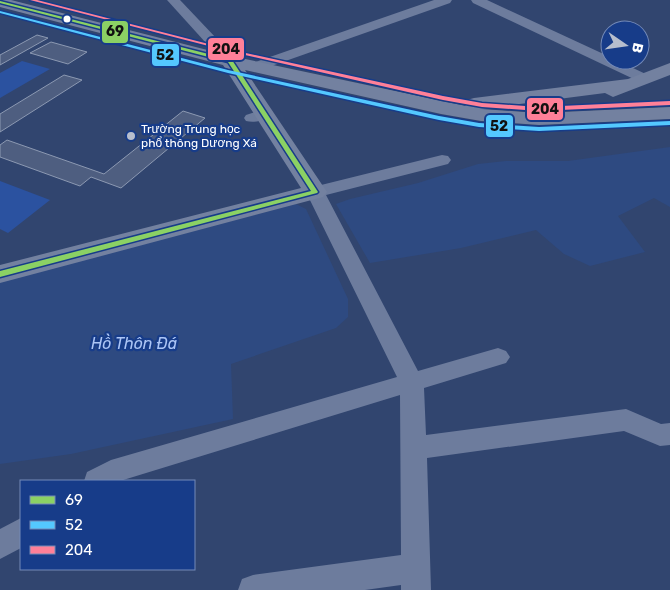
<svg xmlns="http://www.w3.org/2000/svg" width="670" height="590" viewBox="0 0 670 590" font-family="Rubik,sans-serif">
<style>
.green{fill:#2b52a0}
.water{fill:#2e4a81}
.building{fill:#4e5e80;stroke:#8c99b2}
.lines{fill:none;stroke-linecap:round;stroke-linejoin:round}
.street{fill:#6d7c9d;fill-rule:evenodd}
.secondary{fill:#7381a0;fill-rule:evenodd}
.bus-1-casing{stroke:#173c89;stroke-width:3}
.bus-2-casing{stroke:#173c89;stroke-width:3}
.bus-3-casing{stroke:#173c89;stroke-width:3}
.bus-1{fill:#8bd164;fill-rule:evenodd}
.bus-2{fill:#54c8ff;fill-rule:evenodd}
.bus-3{fill:#ff8098;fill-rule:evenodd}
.bus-dot{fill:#fff;stroke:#173c89;stroke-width:2}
.poi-dot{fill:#b7becd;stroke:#173c89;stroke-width:2}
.labels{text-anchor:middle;stroke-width:4.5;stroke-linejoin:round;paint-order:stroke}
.far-poi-label{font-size:12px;fill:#fff;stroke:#173c89;text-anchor:start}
.water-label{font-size:16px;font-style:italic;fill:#acc5f5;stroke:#173c89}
.line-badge{stroke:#173c89;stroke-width:2}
.pale-badge-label{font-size:14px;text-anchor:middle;font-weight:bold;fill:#111}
</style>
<rect width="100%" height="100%" fill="#31456f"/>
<g class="green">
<path d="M 22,61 L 50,69 L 0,98 L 0,73 Z"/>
<path d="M 0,181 L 50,200 L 8,233 L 0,229 Z"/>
</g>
<g class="water">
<path d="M 670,147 L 670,207 L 654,198 L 618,216 L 645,252 L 590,266 L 564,254 L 536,230 L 461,248 L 370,263 L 336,204 L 350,199 L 418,183 L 478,164 L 506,161 L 568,161 Z"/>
<path d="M 296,204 L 306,209 L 348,299 L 348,317 L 336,328 L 231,364 L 233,419 L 71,454 L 0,464 L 0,282 Z"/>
</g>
<g class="building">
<path d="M 37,35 L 48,38 L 0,65 L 0,55 Z"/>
<path d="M 51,42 L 87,52 L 68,64 L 30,53 Z"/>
<path d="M 64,75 L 82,80 L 0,132 L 0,114 Z"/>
<path d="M 183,111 L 205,118 L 121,188 L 91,177 L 80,186 L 0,157 L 0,145 L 7,140 L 104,174 Z"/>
</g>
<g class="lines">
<g class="street">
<path d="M 167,0 L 180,0 L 235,58 L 237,61 L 235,64 L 225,64 Z"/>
<path d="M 434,0 L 452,0 L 450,3 L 260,70 L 250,70 L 248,67 L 250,64 Z"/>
<path d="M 471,0 L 487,0 L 610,57 L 610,60 L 616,60 L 650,76 L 652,79 L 650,82 L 640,82 L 473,3 Z"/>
<path d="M 264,109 L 270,111 L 272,114 C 267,121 254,123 246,121 L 244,118 L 246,115 Z"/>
<path d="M 442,155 L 448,156 L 451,160 L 448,164 L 326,195 L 418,371 L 498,348 L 506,351 L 510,357 L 506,363 L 424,388 L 426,435 L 626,409 L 661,424 L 670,423 L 670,445 L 660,446 L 624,431 L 427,458 L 431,590 L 401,590 L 401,585 L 365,590 L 238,590 L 242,579 L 253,575 L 401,555 L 400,395 L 120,481 L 84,481 L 87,472 L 111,460 L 397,377 L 306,192 L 309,188 Z"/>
<path d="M 21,518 L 21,548 L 0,559 L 0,529 Z"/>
</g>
<path class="secondary" d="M 0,0 L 11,0 L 231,56 L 466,106 L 464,104 L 467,100 L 474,98 L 628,79 L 670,63 L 670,75 L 613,97 L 605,93 L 482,109 L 539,113 L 670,107 L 670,119 L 539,125 L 481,121 L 441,114 L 245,70 L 327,192 L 323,197 L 0,283 L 0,265 L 301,188 L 223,65 L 0,7 Z"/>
<defs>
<path id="bus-1" d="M 0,1 L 232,60 L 318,192 L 317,193 L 0,277 L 0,271 L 311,191 L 228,62 L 0,3 Z"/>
<path id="bus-2" d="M 0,11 L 228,70 L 439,116 L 479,123 L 539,127 L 670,121 L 670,125 L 539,131 L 479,127 L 439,120 L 228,73 L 0,13 Z"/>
<path id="bus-3" d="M 30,0 L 37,0 L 232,50 L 443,96 L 482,103 L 539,107 L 670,101 L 670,105 L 539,111 L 482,107 L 443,100 L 232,52 Z"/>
</defs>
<use href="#bus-1" class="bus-1-casing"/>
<use href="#bus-2" class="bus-2-casing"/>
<use href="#bus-3" class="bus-3-casing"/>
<use href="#bus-1" class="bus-1"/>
<use href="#bus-2" class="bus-2"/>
<use href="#bus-3" class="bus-3"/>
</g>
<circle class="bus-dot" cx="67" cy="19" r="4.5"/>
<circle class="poi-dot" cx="131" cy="136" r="5"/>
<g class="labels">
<g class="far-poi-label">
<text x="141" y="133">Trường Trung học<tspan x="141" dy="14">phổ thông Dương Xá</tspan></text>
</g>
<g class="water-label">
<text x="134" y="349">Hồ Thôn Đá</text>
</g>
</g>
<g class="line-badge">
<rect x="101" y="20" width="28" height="24" rx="5" fill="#8bd164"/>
<rect x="207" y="37" width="38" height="24" rx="5" fill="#ff8098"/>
<rect x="151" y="43" width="29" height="24" rx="5" fill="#54c8ff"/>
<rect x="526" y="97" width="38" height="24" rx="5" fill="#ff8098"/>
<rect x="485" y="114" width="29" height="24" rx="5" fill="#54c8ff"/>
</g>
<g class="pale-badge-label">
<text x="115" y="36">69</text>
<text x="226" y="54">204</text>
<text x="165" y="60">52</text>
<text x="545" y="114">204</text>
<text x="499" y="131">52</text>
</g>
<rect x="20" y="480" width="175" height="90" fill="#173c89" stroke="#748ab8"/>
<rect x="30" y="496" width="25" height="8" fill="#8bd164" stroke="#748ab8"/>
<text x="65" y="505" font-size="15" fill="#ffffff">69</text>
<rect x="30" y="521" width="25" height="8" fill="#54c8ff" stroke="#748ab8"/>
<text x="65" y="530" font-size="15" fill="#ffffff">52</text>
<rect x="30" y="546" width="25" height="8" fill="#ff8098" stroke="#748ab8"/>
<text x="65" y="555" font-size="15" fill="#ffffff">204</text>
<g transform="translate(625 45) rotate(103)"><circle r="24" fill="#173c89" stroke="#748ab8"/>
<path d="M0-4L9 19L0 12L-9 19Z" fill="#b7becd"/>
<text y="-8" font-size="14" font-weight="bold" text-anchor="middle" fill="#ffffff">B</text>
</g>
</svg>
